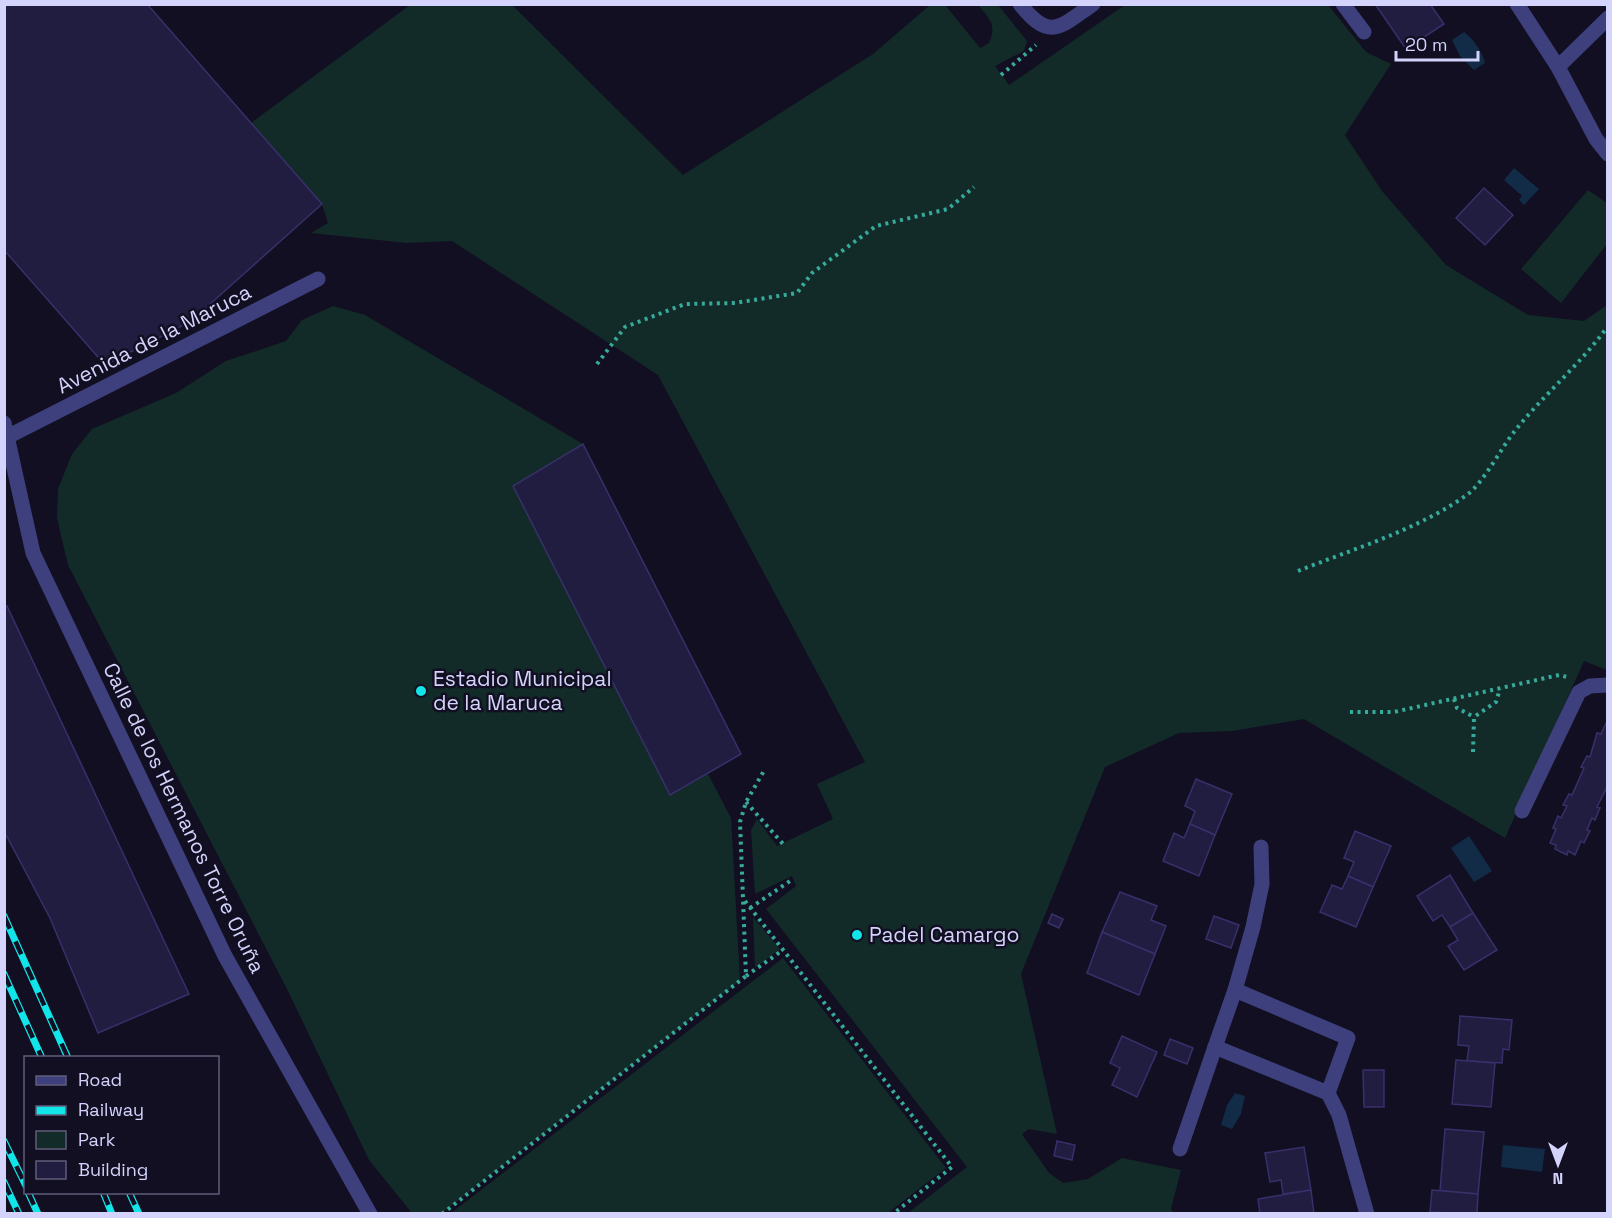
<svg xmlns="http://www.w3.org/2000/svg" width="1612" height="1218" viewBox="0 0 1612 1218" font-family="'Space Grotesk',sans-serif">
<style>
.green{fill:#132b28}
.water{fill:#122b47}
.building{fill:#211d41;stroke:#37306b;stroke-width:1.5}
.lines{fill:none;stroke-linecap:round;stroke-linejoin:round}
.path{stroke:#37ab9b;stroke-width:4;stroke-dasharray:3 4.5;stroke-linecap:butt}
.minor{stroke:#3d407d;stroke-width:15}
.rail-casing{stroke:#11e5ea;stroke-width:7}
.rail{stroke:#110f21;stroke-width:4.5;stroke-dasharray:14;stroke-linecap:butt}
.poi-dot{fill:#11e5ea;stroke:#110f21;stroke-width:2}
.labels{text-anchor:middle;stroke-width:5;stroke-linejoin:round;paint-order:stroke}
.street-label{font-size:21px;fill:#d4d3fc;stroke:#110f21}
.poi-label{font-size:21px;fill:#d4d3fc;stroke:#110f21;text-anchor:start}
</style>
<rect width="100%" height="100%" fill="#110f21"/>
<g class="green">
<path d="M 410,5 L 512,5 L 683,175 L 873,54 L 930,5 L 945,5 L 980,48 L 989,43 C 997,25 990,19 978,5 L 998,5 L 1027,41 L 1024,51 L 995,66 L 1009,85 L 1125,5 L 1328,5 L 1366,52 L 1391,64 L 1345,135 L 1382,191 L 1446,265 L 1528,315 L 1584,321 L 1607,305 L 1607,670 L 1584,661 L 1505,838 L 1304,719 L 1232,731 L 1179,733 L 1105,767 L 1021,974 L 1057,1134 L 1029,1129 L 1022,1134 L 1049,1173 L 1063,1183 L 1088,1179 L 1122,1158 L 1181,1170 L 1171,1209 L 1173,1213 L 908,1213 L 967,1167 L 766,909 L 796,886 L 792,876 L 755,894 L 751,830 L 757,819 L 777,846 L 833,819 L 817,784 L 865,762 L 658,375 L 452,241 L 407,243 L 311,233 L 328,223 L 322,204 L 251,123 Z"/>
<path d="M 1588,190 L 1607,203 L 1607,244 L 1561,303 L 1521,269 Z"/>
<path d="M 333,306 L 365,315 L 583,444 L 741,754 L 708,774 L 731,818 L 740,981 L 442,1213 L 412,1213 L 369,1160 L 288,991 L 68,565 L 57,518 L 58,489 L 72,454 L 92,429 L 176,393 L 226,361 L 286,341 L 302,320 Z"/>
<path d="M 753,917 L 780,949 L 755,968 Z"/>
<path d="M 783,958 L 946,1168 L 888,1213 L 451,1213 Z"/>
</g>
<g class="water">
<path d="M 1464,32 C 1474,39 1482,52 1485,63 L 1474,70 L 1460,56 L 1452,40 Z"/>
<path d="M 1514,168 L 1539,189 L 1524,205 L 1519,200 L 1522,196 L 1504,180 Z"/>
<path d="M 1469,836 L 1492,871 L 1474,882 L 1451,848 Z"/>
<path d="M 1235,1093 L 1245,1096 L 1241,1114 L 1232,1129 L 1221,1125 L 1227,1105 Z"/>
<path d="M 1503,1145 L 1545,1149 L 1542,1172 L 1501,1167 Z"/>
</g>
<g class="building">
<path d="M 4,4 L 147,4 L 322,204 L 190,322 L 105,365 L 4,250 Z"/>
<path d="M 1375,4 L 1430,4 L 1444,24 L 1406,49 Z"/>
<path d="M 1484,188 L 1513,215 L 1485,245 L 1456,218 Z"/>
<path d="M 583,444 L 741,754 L 670,795 L 513,486 Z"/>
<path d="M 7,606 L 189,994 L 98,1033 L 50,918 L 4,831 L 4,607 Z"/>
<path d="M 1607,721 L 1608,785 L 1597,807 L 1600,808 L 1595,820 L 1592,818 L 1587,830 L 1590,831 L 1584,843 L 1581,841 L 1575,855 L 1568,851 L 1567,855 L 1555,849 L 1556,845 L 1550,843 L 1556,829 L 1553,828 L 1558,816 L 1561,818 L 1567,806 L 1563,805 L 1569,794 L 1572,795 L 1584,768 L 1581,767 L 1587,756 L 1590,757 L 1597,733 L 1601,734 Z"/>
<path d="M 1196,779 L 1232,794 L 1215,835 L 1190,824 L 1195,811 L 1185,806 Z"/>
<path d="M 1190,824 L 1215,835 L 1199,876 L 1163,861 L 1174,833 L 1184,838 Z"/>
<path d="M 1355,831 L 1391,846 L 1373,887 L 1348,876 L 1354,862 L 1344,858 Z"/>
<path d="M 1450,875 L 1473,913 L 1450,927 L 1442,915 L 1433,921 L 1417,896 Z"/>
<path d="M 1348,876 L 1373,887 L 1356,927 L 1320,912 L 1332,885 L 1342,889 Z"/>
<path d="M 1120,892 L 1157,906 L 1151,920 L 1166,926 L 1155,954 L 1102,932 Z"/>
<path d="M 1473,913 L 1497,950 L 1464,970 L 1448,946 L 1458,940 L 1450,927 Z"/>
<path d="M 1052,914 L 1063,919 L 1059,928 L 1048,923 Z"/>
<path d="M 1214,916 L 1239,925 L 1231,948 L 1206,939 Z"/>
<path d="M 1102,932 L 1155,954 L 1139,995 L 1087,973 Z"/>
<path d="M 1460,1016 L 1512,1020 L 1509,1050 L 1503,1049 L 1502,1063 L 1467,1061 L 1469,1046 L 1458,1045 Z"/>
<path d="M 1122,1036 L 1157,1052 L 1137,1097 L 1112,1085 L 1120,1068 L 1110,1063 Z"/>
<path d="M 1170,1039 L 1193,1048 L 1187,1064 L 1164,1055 Z"/>
<path d="M 1456,1060 L 1495,1063 L 1491,1107 L 1452,1104 Z"/>
<path d="M 1363,1070 L 1384,1070 L 1384,1107 L 1364,1107 Z"/>
<path d="M 1445,1129 L 1484,1132 L 1478,1194 L 1440,1191 Z"/>
<path d="M 1057,1141 L 1075,1145 L 1072,1160 L 1054,1156 Z"/>
<path d="M 1304,1147 L 1311,1190 L 1283,1194 L 1281,1180 L 1270,1182 L 1265,1153 Z"/>
<path d="M 1311,1190 L 1314,1214 L 1260,1214 L 1258,1199 Z"/>
<path d="M 1432,1190 L 1478,1194 L 1477,1214 L 1430,1212 Z"/>
</g>
<g class="lines">
<g class="path">
<path d="M 1001,75 L 1036,45"/>
<path d="M 597,364 L 625,327 L 685,304 L 735,303 L 797,293 L 812,273 L 876,226 L 948,209 L 974,187"/>
<path d="M 1298,571 C 1353,549 1420,529 1468,494 C 1483,483 1502,447 1514,432 C 1543,395 1581,364 1608,326"/>
<path d="M 1454,699 L 1457,708 L 1474,717"/>
<path d="M 1350,712 L 1394,712 L 1559,675 L 1567,677"/>
<path d="M 1473,752 L 1474,717 L 1496,702 L 1500,689"/>
<path d="M 746,802 L 783,844"/>
<path d="M 745,901 L 952,1167 L 893,1214"/>
<path d="M 750,908 L 793,879"/>
<path d="M 746,976 L 783,950"/>
<path d="M 442,1214 L 746,976 L 740,822 L 746,802 L 765,769"/>
</g>
<g class="minor">
<path d="M 1020,4 C 1050,42 1060,27 1093,4"/>
<path d="M 1343,4 L 1364,32"/>
<path d="M 1517,4 L 1558,67 L 1596,139 L 1608,154"/>
<path d="M 1558,67 L 1608,18"/>
<path d="M 4,423 L 33,553 L 225,956 L 370,1214"/>
<path d="M 9,436 L 318,279"/>
<path d="M 1522,811 L 1579,692 L 1590,686 L 1608,685"/>
<path d="M 1235,990 L 1253,927 L 1262,884 L 1261,847"/>
<path d="M 1328,1093 L 1348,1038 L 1235,990 L 1215,1047 L 1328,1093 L 1339,1115 L 1367,1214"/>
<path d="M 1180,1149 L 1215,1047"/>
</g>
<defs>
<g id="rail">
<path d="M 4,916 L 68,1058"/>
<path d="M 4,974 L 42,1058"/>
<path d="M 4,1141 L 26,1186"/>
<path d="M 4,1182 L 19,1214"/>
<path d="M 28,1192 L 38,1214"/>
<path d="M 103,1192 L 112,1214"/>
<path d="M 129,1192 L 139,1214"/>
</g>
</defs>
<use href="#rail" class="rail-casing"/>
<use href="#rail" class="rail"/>
</g>
<g class="poi-dot">
<circle cx="421" cy="691" r="6"/>
<circle cx="857" cy="935" r="6"/>
</g>
<g class="labels">
<g class="street-label">
<text transform="translate(154 339) rotate(-27)" y="7">Avenida de la Maruca</text>
<text transform="translate(184 818) rotate(64)" y="7">Calle de los Hermanos Torre Oruña</text>
</g>
<g class="poi-label">
<text x="433" y="686">Estadio Municipal<tspan x="433" dy="24">de la Maruca</tspan></text>
<text x="869" y="942">Padel Camargo</text>
</g>
</g>
<rect width="1612" height="1218" fill="none" stroke="#d4d3fc" stroke-width="12"/>
<rect x="24" y="1056" width="195" height="138" fill="#110f21" stroke="#5f5d79" stroke-width="1.5"/>
<rect x="36" y="1076" width="30" height="9" fill="#3d407d" stroke="#5f5d79" stroke-width="1.5"/>
<text x="78" y="1086" font-size="18" fill="#d4d3fc">Road</text>
<rect x="36" y="1106" width="30" height="9" fill="#11e5ea" stroke="#5f5d79" stroke-width="1.5"/>
<text x="78" y="1116" font-size="18" fill="#d4d3fc">Railway</text>
<rect x="36" y="1131" width="30" height="18" fill="#132b28" stroke="#5f5d79" stroke-width="1.5"/>
<text x="78" y="1146" font-size="18" fill="#d4d3fc">Park</text>
<rect x="36" y="1161" width="30" height="18" fill="#211d41" stroke="#5f5d79" stroke-width="1.5"/>
<text x="78" y="1176" font-size="18" fill="#d4d3fc">Building</text>
<g transform="translate(1558 1164) rotate(180)" stroke="#110f21" stroke-width="4.5" paint-order="stroke">
<path d="M0-4.5L10 22L0 15L-10 22Z" fill="#d4d3fc"/>
<text y="-9" font-size="16" font-weight="bold" text-anchor="middle" fill="#d4d3fc">N</text>
</g>
<path d="M1396 51v9h82v-9" fill="none" stroke="#d4d3fc" stroke-width="3"/>
<text x="1405" y="51" font-size="18" fill="#d4d3fc" stroke="#110f21" stroke-width="4.5" paint-order="stroke">20 m</text>
</svg>
